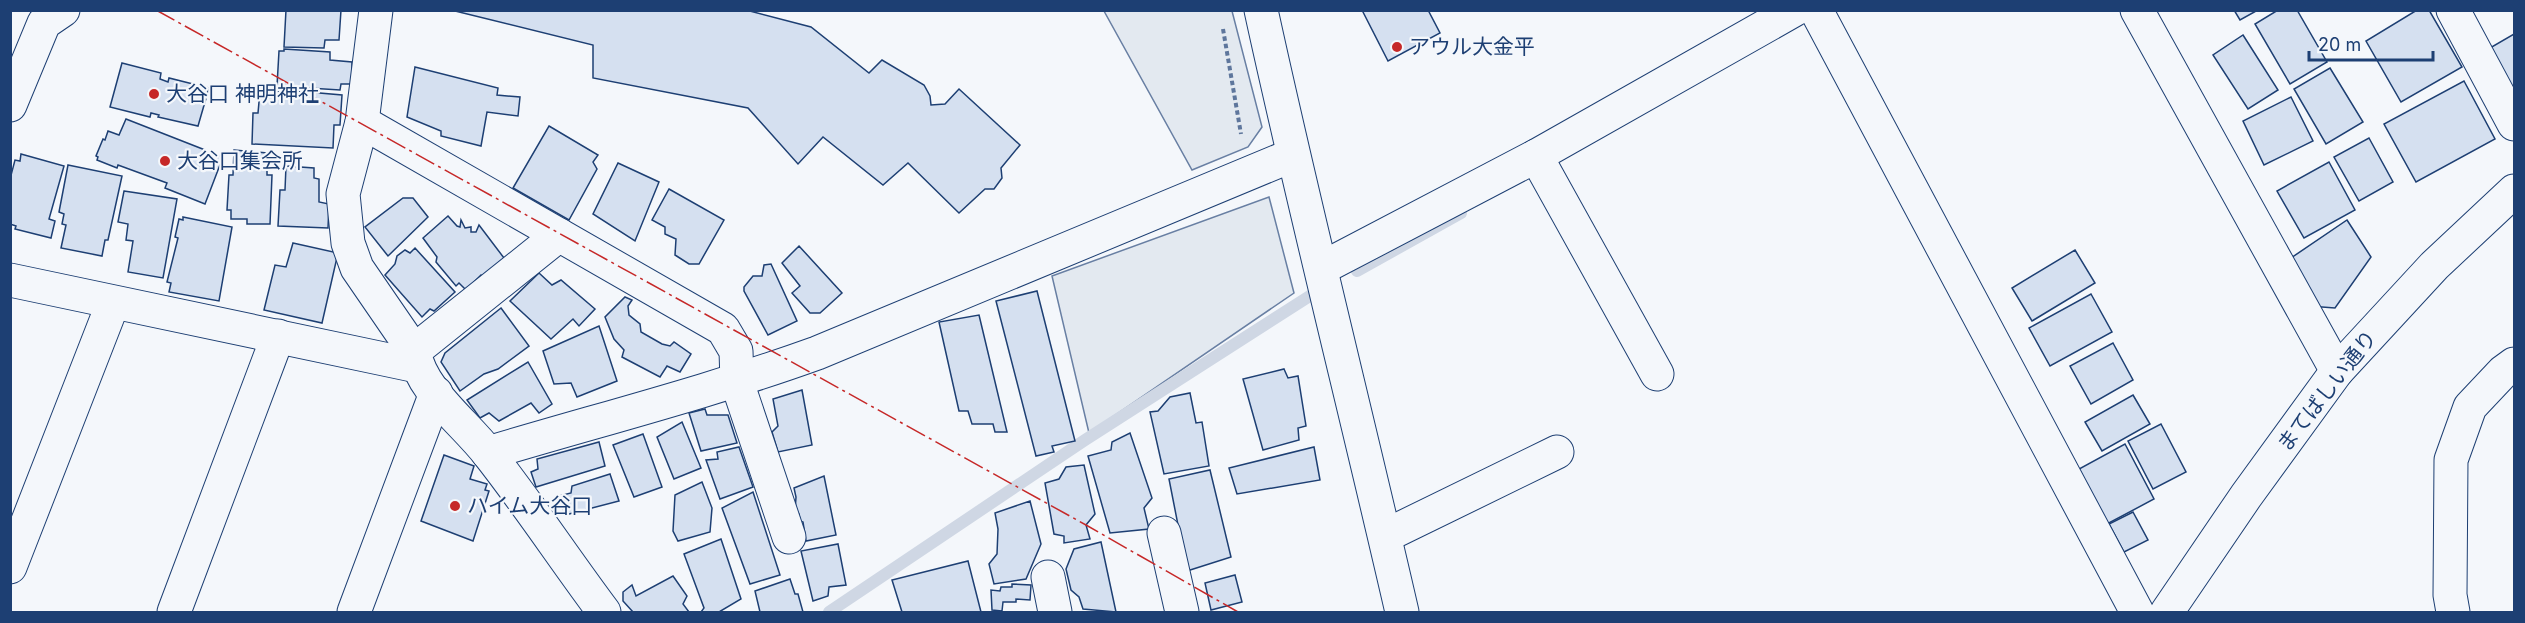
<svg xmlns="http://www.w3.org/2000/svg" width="2525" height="623" viewBox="0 0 2525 623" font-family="Inter,'Noto Sans JP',sans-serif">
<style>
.green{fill:#e3e9f0;stroke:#687fa3;stroke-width:1.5}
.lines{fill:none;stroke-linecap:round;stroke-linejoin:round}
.stream{stroke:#cfd7e4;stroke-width:12}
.building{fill:#d5e0f0;stroke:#1d3f73;stroke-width:1.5}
.minor-casing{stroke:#1d3f73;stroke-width:35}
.path{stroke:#5e769c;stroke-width:4;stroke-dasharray:4.5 3;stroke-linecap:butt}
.minor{stroke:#f4f7fb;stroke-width:33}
.power{stroke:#c62828;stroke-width:1.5;stroke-dasharray:21 4.5 3 4.5;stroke-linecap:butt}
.poi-dot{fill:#c62828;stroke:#f4f7fb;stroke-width:2}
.labels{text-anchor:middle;stroke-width:4.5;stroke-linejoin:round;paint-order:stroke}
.poi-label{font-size:21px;fill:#1d3f73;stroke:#f4f7fb;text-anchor:start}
.street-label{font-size:21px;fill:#1d3f73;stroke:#f4f7fb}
</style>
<rect width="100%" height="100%" fill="#f4f7fb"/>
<g class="green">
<path d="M 1104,11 L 1232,11 L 1262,127 L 1248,147 L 1192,170 Z"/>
<path d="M 1269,197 L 1294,293 L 1089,433 L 1052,276 Z"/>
</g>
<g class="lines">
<g class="stream">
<path d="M 1357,271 L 1461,213"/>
<path d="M 829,612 L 1085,440 L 1316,292"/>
</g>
</g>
<g class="building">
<path d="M 286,10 L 341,10 L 339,40 L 325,40 L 324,48 L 284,47 Z"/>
<path d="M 451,10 L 746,10 L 811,27 L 869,73 L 882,60 L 924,85 L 930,96 L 931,105 L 945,104 L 959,89 L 1020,145 L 1001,168 L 1002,178 L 994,189 L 985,189 L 959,213 L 908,163 L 883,185 L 823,137 L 798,164 L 748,108 L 593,78 L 593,45 Z"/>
<path d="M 1362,10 L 1428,10 L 1440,33 L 1388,61 Z"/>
<path d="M 2234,10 L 2258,10 L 2240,20 Z"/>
<path d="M 2278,10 L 2297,10 L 2327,62 L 2290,84 L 2255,24 Z"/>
<path d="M 2417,10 L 2429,10 L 2462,67 L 2401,102 L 2366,41 Z"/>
<path d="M 2514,34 L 2514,104 L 2483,52 Z"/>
<path d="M 2243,35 L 2278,90 L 2248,109 L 2213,55 Z"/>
<path d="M 284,49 L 330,52 L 330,60 L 352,62 L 352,84 L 341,84 L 340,90 L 277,86 L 279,51 L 284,51 Z"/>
<path d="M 122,63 L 161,73 L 160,79 L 168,82 L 169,78 L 209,88 L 198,126 L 158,117 L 159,115 L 151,113 L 150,117 L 110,107 Z"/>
<path d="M 415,67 L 498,88 L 497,95 L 520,97 L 518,116 L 487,112 L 481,146 L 441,136 L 441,131 L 407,117 Z"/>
<path d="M 2330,68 L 2363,122 L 2326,144 L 2294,89 Z"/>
<path d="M 2464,81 L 2495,139 L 2416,182 L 2384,124 Z"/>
<path d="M 285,90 L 342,95 L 340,125 L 334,125 L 333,148 L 252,144 L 253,113 L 258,113 L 260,91 L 285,92 Z"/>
<path d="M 2291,97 L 2313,141 L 2264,165 L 2243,121 Z"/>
<path d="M 126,119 L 223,157 L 205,204 L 165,188 L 167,183 L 118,165 L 117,168 L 97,160 L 98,157 L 96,156 L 103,139 L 105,140 L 108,131 L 119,135 Z"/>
<path d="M 549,126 L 598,155 L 593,162 L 597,169 L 569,220 L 513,188 Z"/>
<path d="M 2369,138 L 2393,182 L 2359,201 L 2334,157 Z"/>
<path d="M 234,150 L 267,153 L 267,175 L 272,175 L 270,224 L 247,224 L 247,219 L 231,219 L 231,210 L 227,210 L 229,175 L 233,175 Z"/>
<path d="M 21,154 L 64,166 L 49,219 L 55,221 L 51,238 L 15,229 L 16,226 L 10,224 L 10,179 L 15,160 L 20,161 Z"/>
<path d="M 2329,162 L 2355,210 L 2304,238 L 2277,191 Z"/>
<path d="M 618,163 L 659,182 L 635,241 L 593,214 Z"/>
<path d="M 68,165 L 122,176 L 108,240 L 105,240 L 102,256 L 61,248 L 66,225 L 62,224 L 64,214 L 59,212 Z"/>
<path d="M 286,166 L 314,168 L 314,178 L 319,179 L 319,202 L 329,204 L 328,228 L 278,226 L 280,190 L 285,190 Z"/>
<path d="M 669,189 L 724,220 L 699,264 L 689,264 L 675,255 L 676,239 L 665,234 L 665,227 L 652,220 Z"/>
<path d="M 124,191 L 177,199 L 163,278 L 128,272 L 133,241 L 126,240 L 128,224 L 118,222 Z"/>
<path d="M 403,198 L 413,198 L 428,217 L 388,256 L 365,227 Z"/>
<path d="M 448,216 L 457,226 L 460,227 L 461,220 L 465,228 L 471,227 L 471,232 L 476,232 L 479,225 L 504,258 L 483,277 L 481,275 L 466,290 L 459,283 L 456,286 L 436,262 L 437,257 L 423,238 Z"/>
<path d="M 183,217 L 232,227 L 219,301 L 169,292 L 171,283 L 167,282 L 178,238 L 175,237 L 179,219 L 183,220 Z"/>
<path d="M 2347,220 L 2371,257 L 2335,308 L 2309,306 L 2288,260 Z"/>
<path d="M 293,243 L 338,253 L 322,323 L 264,310 L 275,265 L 286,267 Z"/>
<path d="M 799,246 L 842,293 L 820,313 L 810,313 L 792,293 L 800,286 L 782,263 Z"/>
<path d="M 415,248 L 455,292 L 434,311 L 430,309 L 422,317 L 385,275 L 395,264 L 397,256 L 405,250 L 410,253 Z"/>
<path d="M 2075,250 L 2095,283 L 2032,321 L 2012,288 Z"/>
<path d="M 771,264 L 797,321 L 768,335 L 744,291 L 744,287 L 753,276 L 762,276 L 764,265 Z"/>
<path d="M 539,273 L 552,285 L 561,280 L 595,309 L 579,326 L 573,319 L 551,339 L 510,301 Z"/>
<path d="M 1037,291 L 1075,441 L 1052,446 L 1054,452 L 1036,456 L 996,301 Z"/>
<path d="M 2091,294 L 2112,332 L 2050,366 L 2029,328 Z"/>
<path d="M 625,297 L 632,300 L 628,306 L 629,315 L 640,324 L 641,332 L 662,344 L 670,346 L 674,342 L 691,354 L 680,372 L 667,366 L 660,377 L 622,357 L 624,350 L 614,339 L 605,317 Z"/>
<path d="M 501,308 L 529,346 L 498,369 L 484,374 L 460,391 L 441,362 L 445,353 Z"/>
<path d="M 979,315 L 1007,432 L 995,432 L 993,424 L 972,424 L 968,411 L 959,411 L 939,322 Z"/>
<path d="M 599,326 L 617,381 L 577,397 L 571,383 L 554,384 L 543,351 Z"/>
<path d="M 2113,343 L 2133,380 L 2091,404 L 2070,366 Z"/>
<path d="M 528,362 L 552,404 L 539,413 L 531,403 L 499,421 L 489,413 L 480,418 L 467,400 Z"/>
<path d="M 1284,369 L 1288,378 L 1298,376 L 1306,426 L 1298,428 L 1299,440 L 1263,450 L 1243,379 Z"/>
<path d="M 802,390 L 812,445 L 778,452 L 772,432 L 778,426 L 773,399 Z"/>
<path d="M 1190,393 L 1196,423 L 1202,422 L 1209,466 L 1164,474 L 1150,412 L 1158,411 L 1170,397 Z"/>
<path d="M 2133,395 L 2150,424 L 2102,451 L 2085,422 Z"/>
<path d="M 705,409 L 707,415 L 728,415 L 737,443 L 701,451 L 689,413 Z"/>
<path d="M 682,422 L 701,468 L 674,479 L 657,437 Z"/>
<path d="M 2161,424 L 2186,472 L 2153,489 L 2128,441 Z"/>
<path d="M 1130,433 L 1152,498 L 1144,508 L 1149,529 L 1110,533 L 1088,456 L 1111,450 L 1112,442 Z"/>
<path d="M 643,434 L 662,487 L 634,497 L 613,445 Z"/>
<path d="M 599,442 L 605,466 L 536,487 L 531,472 L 538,469 L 537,459 Z"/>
<path d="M 2125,444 L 2154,499 L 2107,524 L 2079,469 Z"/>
<path d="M 739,447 L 753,487 L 720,499 L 706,460 L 718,459 L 717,452 Z"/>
<path d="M 1314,447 L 1320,480 L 1237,494 L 1229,468 Z"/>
<path d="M 444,455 L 474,466 L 470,479 L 487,484 L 485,490 L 489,491 L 473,541 L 421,521 Z"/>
<path d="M 1084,465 L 1095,514 L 1086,525 L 1090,539 L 1064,543 L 1064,536 L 1054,534 L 1045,483 L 1059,479 L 1066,467 Z"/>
<path d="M 1210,470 L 1231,557 L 1187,571 L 1169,479 Z"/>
<path d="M 610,474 L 619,501 L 565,515 L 559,496 L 571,493 L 572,486 Z"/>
<path d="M 824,476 L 836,535 L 806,541 L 803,522 L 800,521 L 799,514 L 795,512 L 796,497 L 794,488 Z"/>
<path d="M 702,482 L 712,508 L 710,532 L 678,541 L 673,531 L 675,495 Z"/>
<path d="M 753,492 L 780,575 L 750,584 L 722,508 Z"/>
<path d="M 1030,501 L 1041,544 L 1026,579 L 994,584 L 989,564 L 997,554 L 998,529 L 995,513 Z"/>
<path d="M 2133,512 L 2148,540 L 2124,552 L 2109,524 Z"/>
<path d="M 721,539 L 741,599 L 719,612 L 701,612 L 704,608 L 684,554 Z"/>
<path d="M 1101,542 L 1116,612 L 1083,609 L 1079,597 L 1071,590 L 1066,569 L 1074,549 Z"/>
<path d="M 838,544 L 846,585 L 829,587 L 828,596 L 813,601 L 801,551 Z"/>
<path d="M 968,561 L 981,612 L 902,612 L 892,580 Z"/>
<path d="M 1235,575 L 1242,602 L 1211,610 L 1205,583 Z"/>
<path d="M 673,576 L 687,596 L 683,604 L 689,612 L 633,612 L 623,601 L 623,592 L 632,585 L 636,596 Z"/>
<path d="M 790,579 L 795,594 L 798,594 L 803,612 L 760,612 L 755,591 Z"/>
<path d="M 1012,584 L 1031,585 L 1030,600 L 1016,599 L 1016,602 L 1003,602 L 1002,611 L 992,610 L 991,590 L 1000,591 L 1001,587 L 1012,587 Z"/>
</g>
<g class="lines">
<defs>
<g id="minor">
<path d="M 376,10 L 362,122 L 343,194 L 348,243 L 357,268 L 414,351 C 421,391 464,422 488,453 C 529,505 565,560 604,612"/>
<path d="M 1261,10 C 1305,212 1356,412 1402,612"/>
<path d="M 1816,10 L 2137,612"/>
<path d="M 2137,10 L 2337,371"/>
<path d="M 2453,10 L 2514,124"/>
<path d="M 10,105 L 44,23 L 63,10"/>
<path d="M 362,122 L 723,329 L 736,351 L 737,382 L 789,537"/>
<path d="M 1536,156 L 1657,374"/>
<path d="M 1322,268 L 1536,156 L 1794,10"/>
<path d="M 10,280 L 417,366"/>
<path d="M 414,351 L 559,235"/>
<path d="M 488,453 C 598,420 709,392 817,353 L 1293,155"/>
<path d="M 1164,533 L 1182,612"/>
<path d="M 1385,536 L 1557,452"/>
<path d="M 10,567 L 113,303"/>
<path d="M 1048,577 L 1055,612"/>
<path d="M 174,612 L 278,336"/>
<path d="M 354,612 L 436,393"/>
<path d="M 2167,612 L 2246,496 L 2337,371 L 2434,266 L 2514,191"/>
<path d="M 2453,612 L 2450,595 L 2451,460 L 2470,407 L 2503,372 L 2514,364"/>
</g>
</defs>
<use href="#minor" class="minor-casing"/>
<path class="path" d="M 1223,29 L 1241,134"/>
<use href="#minor" class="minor"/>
<path class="power" d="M 156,10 L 1086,525 L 1238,612"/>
</g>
<g class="poi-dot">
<circle cx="1397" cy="47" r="6"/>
<circle cx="154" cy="94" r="6"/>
<circle cx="165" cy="161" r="6"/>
<circle cx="455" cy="506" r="6"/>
</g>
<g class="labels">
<g class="poi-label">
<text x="1409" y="54">アウル大金平</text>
<text x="166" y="101">大谷口 神明神社</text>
<text x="177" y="168">大谷口集会所</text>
<text x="467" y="513">ハイム大谷口</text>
</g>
<g class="street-label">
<text transform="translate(2327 391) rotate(-52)" y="7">まてばしい通り</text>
</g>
</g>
<rect width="2525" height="623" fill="none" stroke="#1d3f73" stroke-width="24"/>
<path d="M2309 51v9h124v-9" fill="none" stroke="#1d3f73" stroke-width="3"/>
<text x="2318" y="51" font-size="18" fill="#1d3f73" stroke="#f4f7fb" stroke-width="4.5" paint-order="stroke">20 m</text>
</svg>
